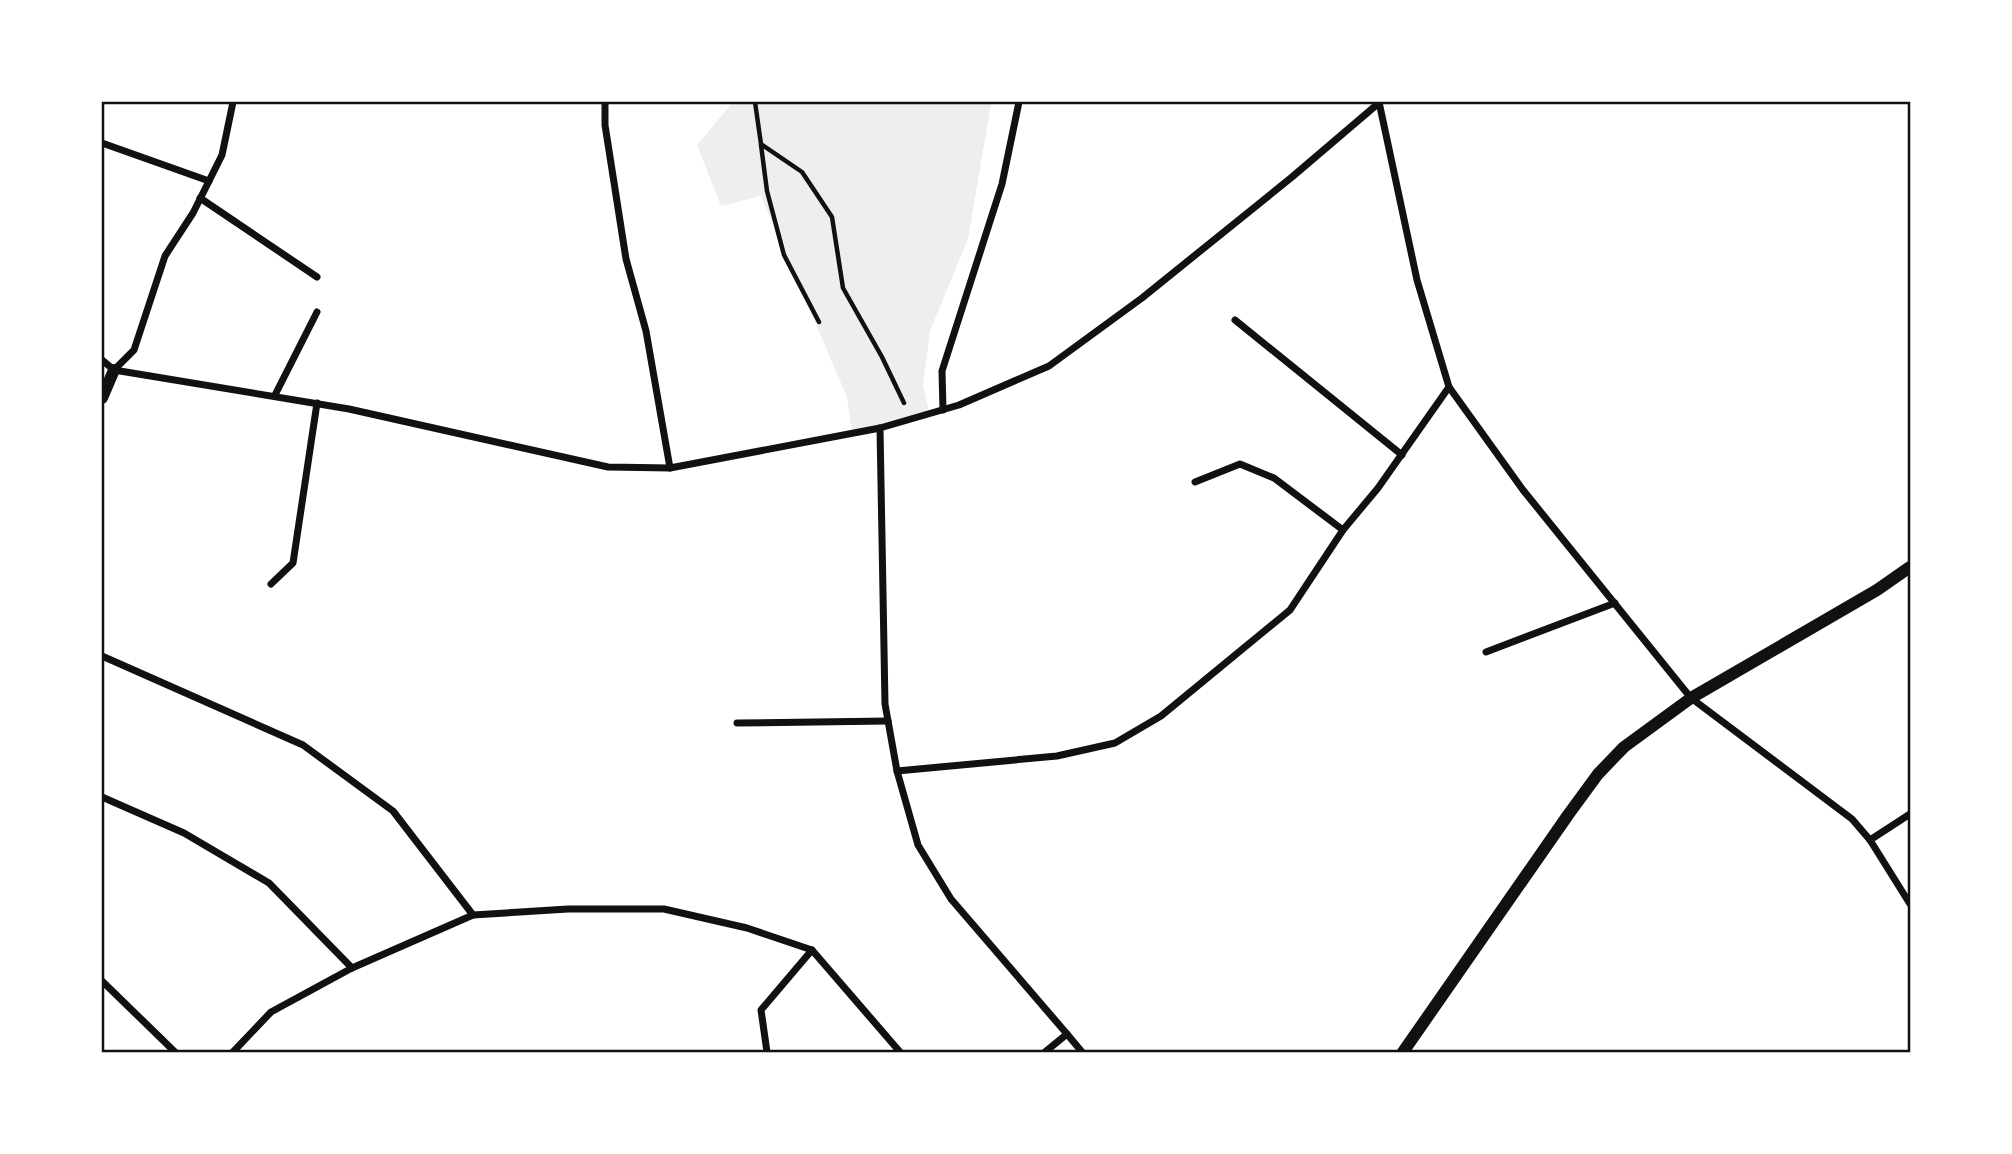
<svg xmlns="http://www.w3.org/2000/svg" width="2012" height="1154" viewBox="0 0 2012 1154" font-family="'Sofia Sans Condensed',sans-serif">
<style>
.green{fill:#eee}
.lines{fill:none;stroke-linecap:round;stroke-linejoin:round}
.path{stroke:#111;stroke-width:4.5}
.minor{stroke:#111;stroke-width:7}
.tertiary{stroke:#111;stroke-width:12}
.neatline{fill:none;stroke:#111;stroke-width:2.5}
</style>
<rect width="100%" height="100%" fill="#fff"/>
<path class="green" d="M 733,102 L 991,104 L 968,239 L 930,331 L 923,385 L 930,416 L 852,433 L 847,397 L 761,196 L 721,206 L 697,145 Z"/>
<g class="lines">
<g class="path">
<path d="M 755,102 L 761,144 L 802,172 L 832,217 L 843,288 L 882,357 L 904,403"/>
<path d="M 761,145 L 767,191 L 784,255 L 819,322"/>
</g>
<g class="minor">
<path d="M 605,102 L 605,125 L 626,259 L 646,331 L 670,468"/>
<path d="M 1379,102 L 1417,280 L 1449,387 L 1523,490 L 1691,698 L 1852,819 L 1870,840 L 1910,904"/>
<path d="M 102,143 L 209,181"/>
<path d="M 200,198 L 317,277"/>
<path d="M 1235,320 L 1402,455"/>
<path d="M 102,360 L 114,370 L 349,409 L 608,467 L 670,468 L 880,428 L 959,405 L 1049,366 L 1142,298 L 1292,177 L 1380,102"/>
<path d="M 114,370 L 134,350 L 165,256 L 193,213 L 222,155 L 233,102"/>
<path d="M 275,395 L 317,312"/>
<path d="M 943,410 L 942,371 L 1002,184 L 1019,102"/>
<path d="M 880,428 L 885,704 L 897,771 L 918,845 L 951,899 L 1067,1034"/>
<path d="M 1195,482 L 1240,464 L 1274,478 L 1343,530"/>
<path d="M 271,584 L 293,563 L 317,403"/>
<path d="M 1486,652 L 1615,603"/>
<path d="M 102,656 L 303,745 L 393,811 L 473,915"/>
<path d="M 737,723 L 888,721"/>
<path d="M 897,771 L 1057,756 L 1115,743 L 1161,716 L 1290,610 L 1343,530 L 1378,488 L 1449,387"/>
<path d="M 102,797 L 184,833 L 269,883 L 352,968"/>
<path d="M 1870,840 L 1910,814"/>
<path d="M 102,981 L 175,1052"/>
<path d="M 233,1052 L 271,1012 L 352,968 L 473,915 L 568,909 L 664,909 L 747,928 L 812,950 L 900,1052"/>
<path d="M 767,1052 L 761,1010 L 812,950"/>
<path d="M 1045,1052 L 1067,1034 L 1082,1052"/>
</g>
<g class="tertiary">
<path d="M 102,398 L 114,370"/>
<path d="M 1403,1052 L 1568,815 L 1598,774 L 1624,747 L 1691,698 L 1877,590 L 1910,567"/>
</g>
</g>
<rect width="2012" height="1154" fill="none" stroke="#ffffff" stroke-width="206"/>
<rect x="103" y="103" width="1806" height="948" class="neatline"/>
</svg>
